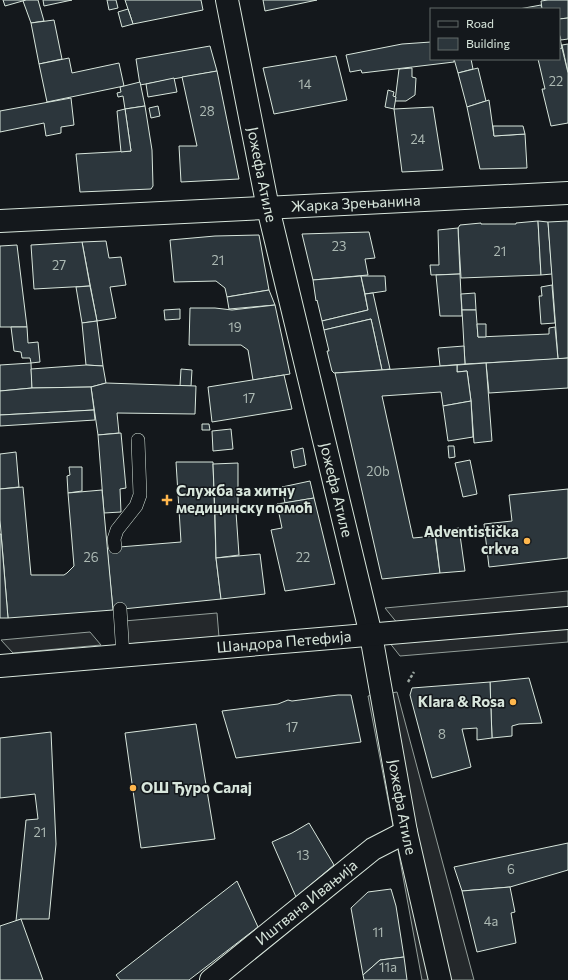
<svg xmlns="http://www.w3.org/2000/svg" width="568" height="980" viewBox="0 0 568 980" font-family="Commissioner,sans-serif">
<style>
.parking{fill:#24282b;stroke:#939e99}
.building{fill:#2c363c;stroke:#d8e6dc}
.lines{fill:none;stroke-linecap:round;stroke-linejoin:round}
.service-casing{stroke:#d8e6dc;stroke-width:14}
.minor-casing{stroke:#d8e6dc;stroke-width:24}
.tertiary-casing{stroke:#d8e6dc;stroke-width:24}
.path{stroke:#9da8a2;stroke-width:2.5;stroke-dasharray:3 2;stroke-linecap:butt}
.service{stroke:#14181c;stroke-width:13}
.minor{stroke:#14181c;stroke-width:22}
.tertiary{stroke:#14181c;stroke-width:22}
.poi-dot{fill:#ffb74d;stroke:#14181c;stroke-width:1.5}
.labels{text-anchor:middle;stroke-width:3;stroke-linejoin:round;paint-order:stroke}
.number-label{font-size:13px;fill:#adbab4}
.street-label{font-size:15px;fill:#d8e6dc;stroke:#14181c}
.poi-label{font-size:15px;font-weight:bold;fill:#d8e6dc;stroke:#14181c;text-anchor:start}
</style>
<rect width="100%" height="100%" fill="#14181c"/>
<g class="parking">
<path d="M 568,591 L 568,608 L 398,624 L 385,608 Z"/>
<path d="M 217,613 L 219,637 L 126,644 L 124,621 Z"/>
<path d="M 568,625 L 568,642 L 400,656 L 389,642 Z"/>
<path d="M 90,632 L 101,645 L 13,653 L 1,640 Z"/>
<path d="M 397,692 L 474,980 L 444,980 L 386,694 Z"/>
<path d="M 377,694 L 401,828 L 394,831 L 368,696 Z"/>
<path d="M 404,842 L 435,980 L 422,980 L 397,844 Z"/>
</g>
<g class="building">
<path d="M 3,0 L 26,0 L 5,6 Z"/>
<path d="M 26,0 L 38,0 L 44,21 L 31,23 L 23,1 Z"/>
<path d="M 43,0 L 72,0 L 44,6 Z"/>
<path d="M 107,0 L 116,0 L 118,8 L 109,10 Z"/>
<path d="M 125,0 L 201,0 L 203,10 L 133,24 Z"/>
<path d="M 263,0 L 317,0 L 265,11 Z"/>
<path d="M 548,0 L 568,0 L 568,18 L 559,19 L 559,9 L 542,9 L 541,1 Z"/>
<path d="M 541,5 L 542,9 L 519,9 Z"/>
<path d="M 128,9 L 133,24 L 122,27 L 118,12 Z"/>
<path d="M 568,18 L 568,39 L 561,40 L 559,33 L 559,19 Z"/>
<path d="M 54,20 L 62,59 L 39,64 L 31,23 Z"/>
<path d="M 559,33 L 562,48 L 559,49 Z"/>
<path d="M 431,42 L 431,59 L 454,59 L 454,62 L 362,73 L 361,70 L 350,72 L 346,55 L 402,44 Z"/>
<path d="M 568,44 L 568,73 L 562,45 Z"/>
<path d="M 210,46 L 217,71 L 140,85 L 136,59 Z"/>
<path d="M 562,48 L 568,73 L 568,123 L 551,126 L 542,89 L 545,89 L 538,59 L 559,59 L 559,49 Z"/>
<path d="M 336,56 L 347,100 L 274,114 L 263,68 Z"/>
<path d="M 69,58 L 72,73 L 119,63 L 124,86 L 47,102 L 39,64 Z"/>
<path d="M 454,59 L 471,59 L 473,69 L 458,73 Z"/>
<path d="M 412,68 L 412,77 L 416,78 L 415,95 L 406,101 L 395,101 L 399,69 Z"/>
<path d="M 478,68 L 486,101 L 467,107 L 458,73 Z"/>
<path d="M 217,71 L 239,179 L 181,182 L 179,146 L 197,146 L 182,77 Z"/>
<path d="M 174,78 L 177,92 L 148,97 L 146,84 Z"/>
<path d="M 140,82 L 145,106 L 125,109 L 123,96 L 118,97 L 117,93 L 121,92 L 120,87 Z"/>
<path d="M 388,90 L 394,92 L 393,96 L 396,97 L 394,109 L 385,107 Z"/>
<path d="M 71,98 L 74,125 L 61,127 L 61,133 L 46,136 L 44,123 L 0,132 L 0,111 Z"/>
<path d="M 489,100 L 494,136 L 525,134 L 527,168 L 480,169 L 467,107 Z"/>
<path d="M 145,106 L 152,150 L 153,186 L 151,189 L 80,192 L 76,154 L 131,151 L 125,109 Z"/>
<path d="M 158,106 L 160,116 L 151,118 L 149,108 Z"/>
<path d="M 433,107 L 443,170 L 402,172 L 394,109 Z"/>
<path d="M 125,109 L 131,151 L 121,152 L 117,111 Z"/>
<path d="M 493,126 L 523,126 L 525,134 L 494,136 Z"/>
<path d="M 538,221 L 541,275 L 461,278 L 458,228 L 460,225 L 481,223 L 481,224 L 516,224 L 516,223 Z"/>
<path d="M 538,221 L 548,222 L 552,274 L 541,275 Z"/>
<path d="M 568,221 L 568,358 L 558,359 L 548,222 Z"/>
<path d="M 458,228 L 460,274 L 431,275 L 430,265 L 439,265 L 438,230 Z"/>
<path d="M 369,232 L 375,258 L 365,259 L 368,275 L 313,280 L 302,234 Z"/>
<path d="M 259,235 L 269,290 L 227,297 L 225,288 L 216,281 L 174,282 L 170,240 L 215,236 Z"/>
<path d="M 106,241 L 109,258 L 121,257 L 126,285 L 110,287 L 116,318 L 97,321 L 82,242 Z"/>
<path d="M 82,242 L 90,286 L 34,289 L 31,245 Z"/>
<path d="M 17,245 L 27,327 L 0,327 L 0,246 Z"/>
<path d="M 460,274 L 462,316 L 440,316 L 436,275 Z"/>
<path d="M 361,276 L 368,310 L 322,321 L 317,300 L 316,301 L 313,280 Z"/>
<path d="M 361,276 L 385,276 L 386,291 L 365,294 Z"/>
<path d="M 552,285 L 555,323 L 541,324 L 539,296 L 542,296 L 541,287 Z"/>
<path d="M 90,286 L 97,321 L 82,323 L 76,287 Z"/>
<path d="M 269,290 L 275,305 L 229,309 L 227,297 Z"/>
<path d="M 373,293 L 390,369 L 382,370 L 371,319 L 324,330 L 322,321 L 368,310 L 365,294 Z"/>
<path d="M 475,293 L 476,310 L 462,310 L 461,294 Z"/>
<path d="M 275,305 L 290,374 L 253,380 L 248,350 L 241,345 L 189,345 L 190,308 L 215,308 L 232,310 Z"/>
<path d="M 180,309 L 180,319 L 165,320 L 164,310 Z"/>
<path d="M 462,310 L 476,310 L 478,337 L 549,334 L 549,328 L 555,327 L 558,359 L 465,364 Z"/>
<path d="M 371,319 L 382,370 L 334,373 L 332,371 L 327,351 L 329,351 L 324,330 Z"/>
<path d="M 97,321 L 103,366 L 86,365 L 82,323 Z"/>
<path d="M 477,324 L 486,324 L 486,337 L 478,337 Z"/>
<path d="M 11,327 L 27,327 L 28,343 L 38,342 L 40,362 L 31,363 L 30,358 L 22,358 L 21,352 L 14,351 Z"/>
<path d="M 464,346 L 465,364 L 440,366 L 438,348 Z"/>
<path d="M 568,358 L 568,388 L 489,393 L 486,363 Z"/>
<path d="M 31,363 L 32,388 L 0,391 L 0,365 Z"/>
<path d="M 486,363 L 492,441 L 474,443 L 471,401 L 467,371 L 457,372 L 457,365 Z"/>
<path d="M 86,365 L 103,366 L 106,383 L 91,387 L 32,388 L 31,369 Z"/>
<path d="M 457,365 L 457,372 L 467,371 L 471,401 L 443,406 L 441,392 L 382,396 L 413,538 L 435,536 L 440,573 L 382,579 L 335,373 Z"/>
<path d="M 181,369 L 192,370 L 191,386 L 180,386 Z"/>
<path d="M 284,375 L 292,409 L 212,422 L 208,387 Z"/>
<path d="M 106,383 L 196,386 L 195,414 L 117,413 L 119,433 L 98,435 L 91,387 Z"/>
<path d="M 91,387 L 94,410 L 0,415 L 0,391 L 32,388 Z"/>
<path d="M 471,401 L 473,437 L 448,441 L 443,406 Z"/>
<path d="M 94,410 L 95,420 L 0,426 L 0,415 Z"/>
<path d="M 202,424 L 209,424 L 210,430 L 202,430 Z"/>
<path d="M 231,429 L 233,449 L 213,451 L 212,431 Z"/>
<path d="M 121,433 L 126,488 L 120,489 L 121,512 L 104,513 L 98,435 Z"/>
<path d="M 448,446 L 454,446 L 455,457 L 449,458 Z"/>
<path d="M 303,448 L 306,465 L 294,468 L 291,451 Z"/>
<path d="M 16,452 L 19,487 L 0,489 L 0,454 Z"/>
<path d="M 470,460 L 477,494 L 463,497 L 455,463 Z"/>
<path d="M 176,462 L 213,462 L 216,558 L 221,599 L 113,610 L 107,548 L 181,542 Z"/>
<path d="M 238,463 L 238,511 L 215,514 L 213,464 Z"/>
<path d="M 69,467 L 82,467 L 82,491 L 68,493 L 67,476 L 70,475 Z"/>
<path d="M 310,481 L 314,498 L 285,503 L 282,487 Z"/>
<path d="M 23,487 L 31,575 L 64,575 L 67,573 L 74,566 L 68,493 L 102,490 L 113,610 L 8,618 L 0,520 L 0,489 Z"/>
<path d="M 568,489 L 568,558 L 489,567 L 484,524 L 512,521 L 509,495 Z"/>
<path d="M 314,498 L 335,584 L 285,591 L 271,530 L 282,528 L 277,504 Z"/>
<path d="M 236,512 L 239,555 L 216,558 L 215,514 Z"/>
<path d="M 459,528 L 465,571 L 440,573 L 435,532 Z"/>
<path d="M 0,534 L 1,534 L 8,618 L 0,618 Z"/>
<path d="M 260,554 L 265,594 L 221,599 L 216,558 Z"/>
<path d="M 529,678 L 542,723 L 519,724 L 512,726 L 512,736 L 492,738 L 490,682 Z"/>
<path d="M 490,682 L 492,738 L 477,740 L 477,728 L 462,729 L 471,767 L 432,778 L 410,695 L 412,688 Z"/>
<path d="M 338,695 L 351,695 L 361,742 L 236,758 L 222,711 L 278,704 L 288,700 L 292,701 Z"/>
<path d="M 196,724 L 215,839 L 141,848 L 125,733 Z"/>
<path d="M 51,732 L 56,844 L 49,919 L 21,919 L 16,921 L 26,820 L 38,819 L 35,794 L 0,798 L 0,738 Z"/>
<path d="M 309,823 L 334,865 L 296,897 L 272,842 L 292,833 Z"/>
<path d="M 568,843 L 568,870 L 510,887 L 462,891 L 454,867 Z"/>
<path d="M 237,881 L 258,927 L 189,980 L 120,980 L 116,975 Z"/>
<path d="M 510,887 L 515,912 L 511,913 L 516,943 L 477,952 L 462,891 Z"/>
<path d="M 391,889 L 396,906 L 404,957 L 380,960 L 363,975 L 351,908 L 368,892 Z"/>
<path d="M 21,919 L 43,980 L 0,980 L 0,926 Z"/>
<path d="M 404,957 L 407,980 L 364,980 L 363,975 L 380,960 Z"/>
</g>
<g class="lines">
<defs>
<g id="service">
<path d="M 115,547 L 114,539 L 117,530 L 136,506 L 140,495 L 138,440"/>
<path d="M 120,609 L 123,656"/>
</g>
<g id="minor">
<path id="s1" d="M 227,0 L 268,208 L 371,635 L 406,832 L 440,980"/>
<path id="s2" d="M 0,221 L 568,193"/>
<path id="s3" d="M 211,980 L 373,849 L 406,832"/>
</g>
<g id="tertiary">
<path id="s4" d="M 0,666 L 568,618"/>
</g>
</defs>
<use href="#service" class="service-casing"/>
<use href="#minor" class="minor-casing"/>
<use href="#tertiary" class="tertiary-casing"/>
<path class="path" d="M 408,682 L 414,672"/>
<use href="#service" class="service"/>
<use href="#minor" class="minor"/>
<use href="#tertiary" class="tertiary"/>
</g>
<g class="poi-dot">
<path d="M165 494h4v4h4v4h-4v4h-4v-4h-4v-4h4z"/>
<circle cx="527" cy="541" r="4"/>
<circle cx="513" cy="702" r="4"/>
<circle cx="133" cy="788" r="4"/>
</g>
<g class="labels">
<g class="number-label">
<text x="556" y="86">22</text>
<text x="305" y="89">14</text>
<text x="207" y="116">28</text>
<text x="418" y="144">24</text>
<text x="339" y="251">23</text>
<text x="500" y="256">21</text>
<text x="218" y="265">21</text>
<text x="59" y="270">27</text>
<text x="235" y="332">19</text>
<text x="249" y="403">17</text>
<text x="378" y="476">20b</text>
<text x="91" y="562">26</text>
<text x="303" y="562">22</text>
<text x="292" y="732">17</text>
<text x="442" y="739">8</text>
<text x="40" y="837">21</text>
<text x="303" y="860">13</text>
<text x="511" y="874">6</text>
<text x="491" y="926">4a</text>
<text x="378" y="937">11</text>
<text x="388" y="972">11a</text>
</g>
<g class="street-label">
<text dy="5" stroke="none"><textPath href="#s1" startOffset="178">Јожефа Атиле</textPath></text>
<text dy="5" stroke="none"><textPath href="#s2" startOffset="356">Жарка Зрењанина</textPath></text>
<text dy="5" stroke="none"><textPath href="#s1" startOffset="502">Јожефа Атиле</textPath></text>
<text dy="5" stroke="none"><textPath href="#s4" startOffset="285">Шандора Петефија</textPath></text>
<text dy="5" stroke="none"><textPath href="#s1" startOffset="826">Јожефа Атиле</textPath></text>
<text dy="5" stroke="none"><textPath href="#s3" startOffset="123">Иштвана Ивањија</textPath></text>
</g>
<g class="poi-label">
<text x="176" y="496">Служба за хитну<tspan x="176" dy="17">медицинску помоћ</tspan></text>
<text x="519" y="537" text-anchor="end">Adventistička<tspan x="519" dy="17">crkva</tspan></text>
<text x="505" y="707" text-anchor="end">Klara &amp; Rosa</text>
<text x="141" y="793">ОШ Ђуро Салај</text>
</g>
</g>
<rect x="430" y="8" width="130" height="52" fill="#14181c" stroke="#626a69"/>
<rect x="438" y="21" width="20" height="6" fill="#14181c" stroke="#626a69"/>
<text x="466" y="28" font-size="12" fill="#d8e6dc">Road</text>
<rect x="438" y="38" width="20" height="12" fill="#2c363c" stroke="#626a69"/>
<text x="466" y="48" font-size="12" fill="#d8e6dc">Building</text>
</svg>
